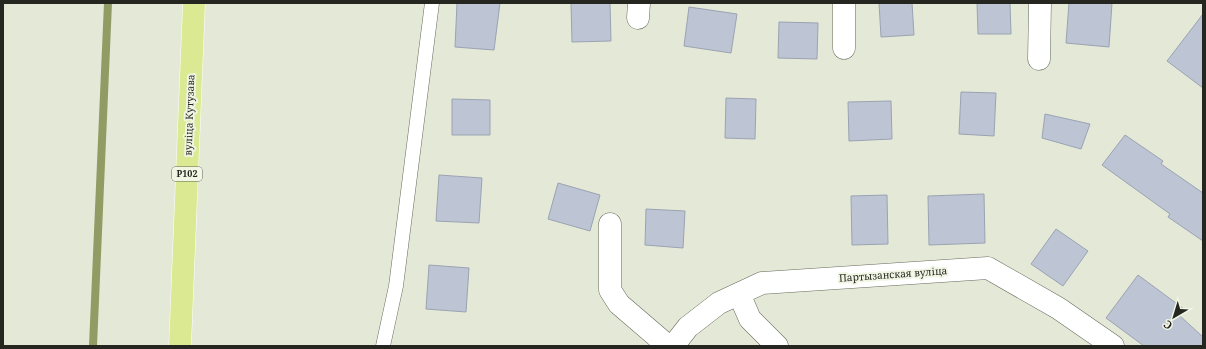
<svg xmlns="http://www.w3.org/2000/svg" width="1206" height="349" viewBox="0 0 1206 349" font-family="'Noto Serif',serif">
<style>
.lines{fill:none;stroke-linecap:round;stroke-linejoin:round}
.stream{stroke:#919c64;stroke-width:8}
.building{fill:#bdc5d5;stroke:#9ba3b2}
.service-casing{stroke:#666a5b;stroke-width:15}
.minor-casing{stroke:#666a5b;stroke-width:23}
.primary-casing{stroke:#fff;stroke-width:23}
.service{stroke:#fff;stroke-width:14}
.minor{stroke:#fff;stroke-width:22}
.primary{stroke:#dbe992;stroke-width:22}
.labels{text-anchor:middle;stroke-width:4;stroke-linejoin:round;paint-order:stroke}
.shield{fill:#f1f5e4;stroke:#62645b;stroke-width:1}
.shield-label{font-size:9px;font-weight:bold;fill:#252620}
.street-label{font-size:10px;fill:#252620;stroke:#f1f5e4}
</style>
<rect width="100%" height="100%" fill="#e4e8d7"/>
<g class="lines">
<path class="stream" d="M 93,346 L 108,3"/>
</g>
<g class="building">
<path d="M 457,3 L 500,3 L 494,50 L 455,47 Z"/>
<path d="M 571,3 L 610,3 L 611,41 L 572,42 Z"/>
<path d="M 879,3 L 912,3 L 914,35 L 881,37 Z"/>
<path d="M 977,3 L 1010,3 L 1011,34 L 978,34 Z"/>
<path d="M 1069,3 L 1112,3 L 1109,47 L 1066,43 Z"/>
<path d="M 689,7 L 737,14 L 731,53 L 684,46 Z"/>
<path d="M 1203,14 L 1203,88 L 1167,61 Z"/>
<path d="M 779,22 L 818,23 L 817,59 L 778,58 Z"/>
<path d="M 961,92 L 996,93 L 994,136 L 959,134 Z"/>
<path d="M 726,98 L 756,99 L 755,139 L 725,138 Z"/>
<path d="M 452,99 L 490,100 L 490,135 L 452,135 Z"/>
<path d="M 891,101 L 892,139 L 849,141 L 848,102 Z"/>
<path d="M 1045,114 L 1090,124 L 1081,149 L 1042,138 Z"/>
<path d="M 1125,135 L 1163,161 L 1161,164 L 1203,193 L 1203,241 L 1168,217 L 1170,214 L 1102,165 Z"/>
<path d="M 439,175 L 482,178 L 479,223 L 436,221 Z"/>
<path d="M 558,183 L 600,195 L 590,231 L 548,219 Z"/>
<path d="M 984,194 L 985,243 L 929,245 L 928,196 Z"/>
<path d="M 887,195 L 888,244 L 852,245 L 851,196 Z"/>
<path d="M 646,209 L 685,211 L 683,248 L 645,245 Z"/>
<path d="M 1056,229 L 1088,251 L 1063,286 L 1031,264 Z"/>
<path d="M 429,265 L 469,268 L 466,312 L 426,309 Z"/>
<path d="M 1138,275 L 1184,309 L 1179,315 L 1203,337 L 1203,346 L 1144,346 L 1106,318 Z"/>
</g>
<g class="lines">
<defs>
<path id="service" d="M 383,346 L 396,286 L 432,3"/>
<g id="minor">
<path d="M 638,18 L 639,3"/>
<path d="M 844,48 L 844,3"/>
<path d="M 1039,59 L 1040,3"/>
<path d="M 610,224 L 610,290 L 619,304 L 668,346"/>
<path d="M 739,294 L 750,319 L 777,346"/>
<path d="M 673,346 L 688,327 L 719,303 L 762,283 L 988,268 L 1058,308 L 1113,346"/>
</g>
<path id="primary" d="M 180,346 L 194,3"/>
</defs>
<use href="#service" class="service-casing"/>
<use href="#minor" class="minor-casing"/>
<use href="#primary" class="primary-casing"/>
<use href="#service" class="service"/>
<use href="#minor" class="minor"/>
<use href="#primary" class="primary"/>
</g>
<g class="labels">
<rect class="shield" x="172" y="167" width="30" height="14" rx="3"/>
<g class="shield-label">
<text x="187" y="177">Р102</text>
</g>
<g class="street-label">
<text transform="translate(189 115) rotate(-88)" y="4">вуліца Кутузава</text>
<text transform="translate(893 274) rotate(-4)" y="4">Партызанская вуліца</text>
</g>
</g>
<rect width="1206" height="349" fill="none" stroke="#252620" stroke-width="8"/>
<g transform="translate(1174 317) rotate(218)" stroke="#f1f5e4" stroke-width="3" paint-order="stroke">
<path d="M0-3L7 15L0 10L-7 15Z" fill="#252620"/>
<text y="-6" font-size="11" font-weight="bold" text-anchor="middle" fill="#252620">С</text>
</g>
</svg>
